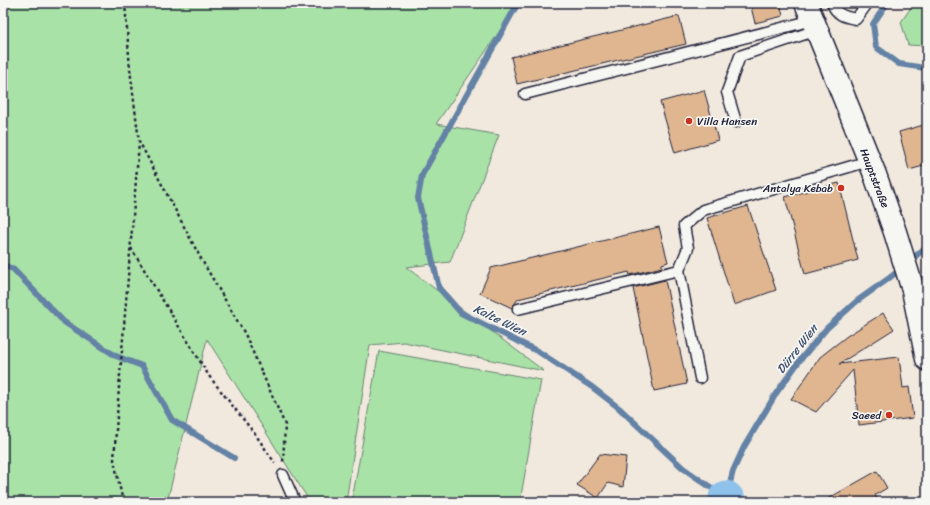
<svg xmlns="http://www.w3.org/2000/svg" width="930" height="505" viewBox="0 0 930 505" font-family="Sriracha,sans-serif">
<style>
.green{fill:#a9e2a7;stroke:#668271}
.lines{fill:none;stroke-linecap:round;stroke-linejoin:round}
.stream{stroke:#6382a5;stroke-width:6}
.river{stroke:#8ec2eb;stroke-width:35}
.building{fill:#dfb690;stroke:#22223b}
.service-casing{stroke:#22223b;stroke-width:13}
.primary-casing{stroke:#22223b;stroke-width:25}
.path{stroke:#22223b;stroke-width:2.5;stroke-dasharray:3 3;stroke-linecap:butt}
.service{stroke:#f6f6f2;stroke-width:10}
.primary{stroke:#f6f6f2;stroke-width:22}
.poi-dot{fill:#c8321e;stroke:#f6f6f2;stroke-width:1.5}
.labels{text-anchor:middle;stroke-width:3.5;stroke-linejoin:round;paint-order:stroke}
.poi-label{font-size:11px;fill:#22223b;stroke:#f6f6f2;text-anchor:end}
.street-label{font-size:11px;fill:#22223b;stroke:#f6f6f2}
.water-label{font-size:12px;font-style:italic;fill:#425270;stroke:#f6f6f2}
</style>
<rect width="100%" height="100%" fill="#f1e9de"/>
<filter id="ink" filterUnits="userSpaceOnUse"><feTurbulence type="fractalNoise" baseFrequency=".025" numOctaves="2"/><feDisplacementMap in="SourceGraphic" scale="8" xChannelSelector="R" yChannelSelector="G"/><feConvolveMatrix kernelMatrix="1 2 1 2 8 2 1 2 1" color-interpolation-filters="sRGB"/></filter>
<g filter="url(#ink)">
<g class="green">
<path d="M 3,3 L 333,3 L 335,9 L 342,3 L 519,3 L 436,124 L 499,135 L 450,262 L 406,267 L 544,371 L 404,342 L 370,345 L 346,502 L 310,502 L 207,339 L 167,502 L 3,502 Z"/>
<path d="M 914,3 L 927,3 L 927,46 L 908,45 L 901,22 Z"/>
<path d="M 379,351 L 541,380 L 520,502 L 362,502 L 352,500 Z"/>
</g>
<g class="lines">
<g class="stream">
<path d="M 518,3 L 422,175 L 418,198 L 439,288 L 461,313 L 539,352 L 592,387 L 619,408 L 683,468 L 726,498 L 733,471 L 744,447 L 777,392 L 800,360 L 827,328 L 857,301 L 888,279 L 902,268"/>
<path d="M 887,3 L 873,24 L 876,47 L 899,64 L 925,68 L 927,69"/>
<path d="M 909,262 L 927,246"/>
<path d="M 3,265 L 13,269 L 64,322 L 116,356 L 142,366 L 172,420 L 234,458"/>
</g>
<path class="river" d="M 726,498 L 729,502"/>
</g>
<g class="building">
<path d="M 750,3 L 780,3 L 783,16 L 755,23 Z"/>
<path d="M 679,16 L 686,44 L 517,84 L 511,57 Z"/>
<path d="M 704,90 L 718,140 L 675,153 L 660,102 Z"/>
<path d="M 927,124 L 927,165 L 909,170 L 899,132 Z"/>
<path d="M 839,183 L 858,260 L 805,274 L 785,197 Z"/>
<path d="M 748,206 L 776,290 L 734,305 L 707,218 Z"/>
<path d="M 659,227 L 668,262 L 662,264 L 662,267 L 630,275 L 629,272 L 518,299 L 512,308 L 480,293 L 491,268 Z"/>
<path d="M 665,280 L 687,384 L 654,391 L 633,288 Z"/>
<path d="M 883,313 L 894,329 L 839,364 L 899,357 L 903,388 L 909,387 L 913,418 L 859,425 L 853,370 L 816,412 L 791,399 L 820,357 L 847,336 Z"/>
<path d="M 600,454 L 626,457 L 623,487 L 608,483 L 598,498 L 577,485 Z"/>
<path d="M 877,471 L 887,488 L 875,495 L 879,502 L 822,502 Z"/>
</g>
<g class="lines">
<defs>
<g id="service">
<path d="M 832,3 C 836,15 845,17 856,19 L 867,4"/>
<path d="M 525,94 L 813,20"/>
<path d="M 736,122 L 727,92 L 740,56 L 817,30"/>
<path d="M 679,270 L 700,378"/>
<path d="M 518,309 L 679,270 L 688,248 L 684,226 L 703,210 L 869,161"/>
<path d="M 283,475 L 295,502"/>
</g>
<path id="primary" d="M 806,3 L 874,172 L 895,232 L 913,290 L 927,359"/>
</defs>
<use href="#service" class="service-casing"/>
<use href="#primary" class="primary-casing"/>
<g class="path">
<path d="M 125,3 L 130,69 L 139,141 L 200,257 L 245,334 L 285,425 L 283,462"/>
<path d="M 131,248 L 209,376 L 255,434 L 275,463"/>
<path d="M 123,502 L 114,460 L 119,387 L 139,143"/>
</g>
<use href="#service" class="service"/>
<use href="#primary" class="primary"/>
</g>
</g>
<g class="poi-dot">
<circle cx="689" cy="121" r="4"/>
<circle cx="841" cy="188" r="4"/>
<circle cx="889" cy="415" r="4"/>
</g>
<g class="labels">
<g class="poi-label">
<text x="697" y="125" text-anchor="start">Villa Hansen</text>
<text x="833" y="192">Antalya Kebab</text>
<text x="881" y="419">Saeed</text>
</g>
<g class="street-label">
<text transform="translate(875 178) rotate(69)" y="4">Hauptstraße</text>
</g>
<g class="water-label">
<text transform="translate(500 320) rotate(26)" y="4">Kalte Wien</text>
<text transform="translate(797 349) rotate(-52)" y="4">Dürre Wien</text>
</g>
</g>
<rect width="930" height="505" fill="none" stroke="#f6f6f2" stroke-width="16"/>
<rect x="8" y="8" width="914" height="489" fill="none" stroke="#22223b" stroke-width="1.5" filter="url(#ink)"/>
</svg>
